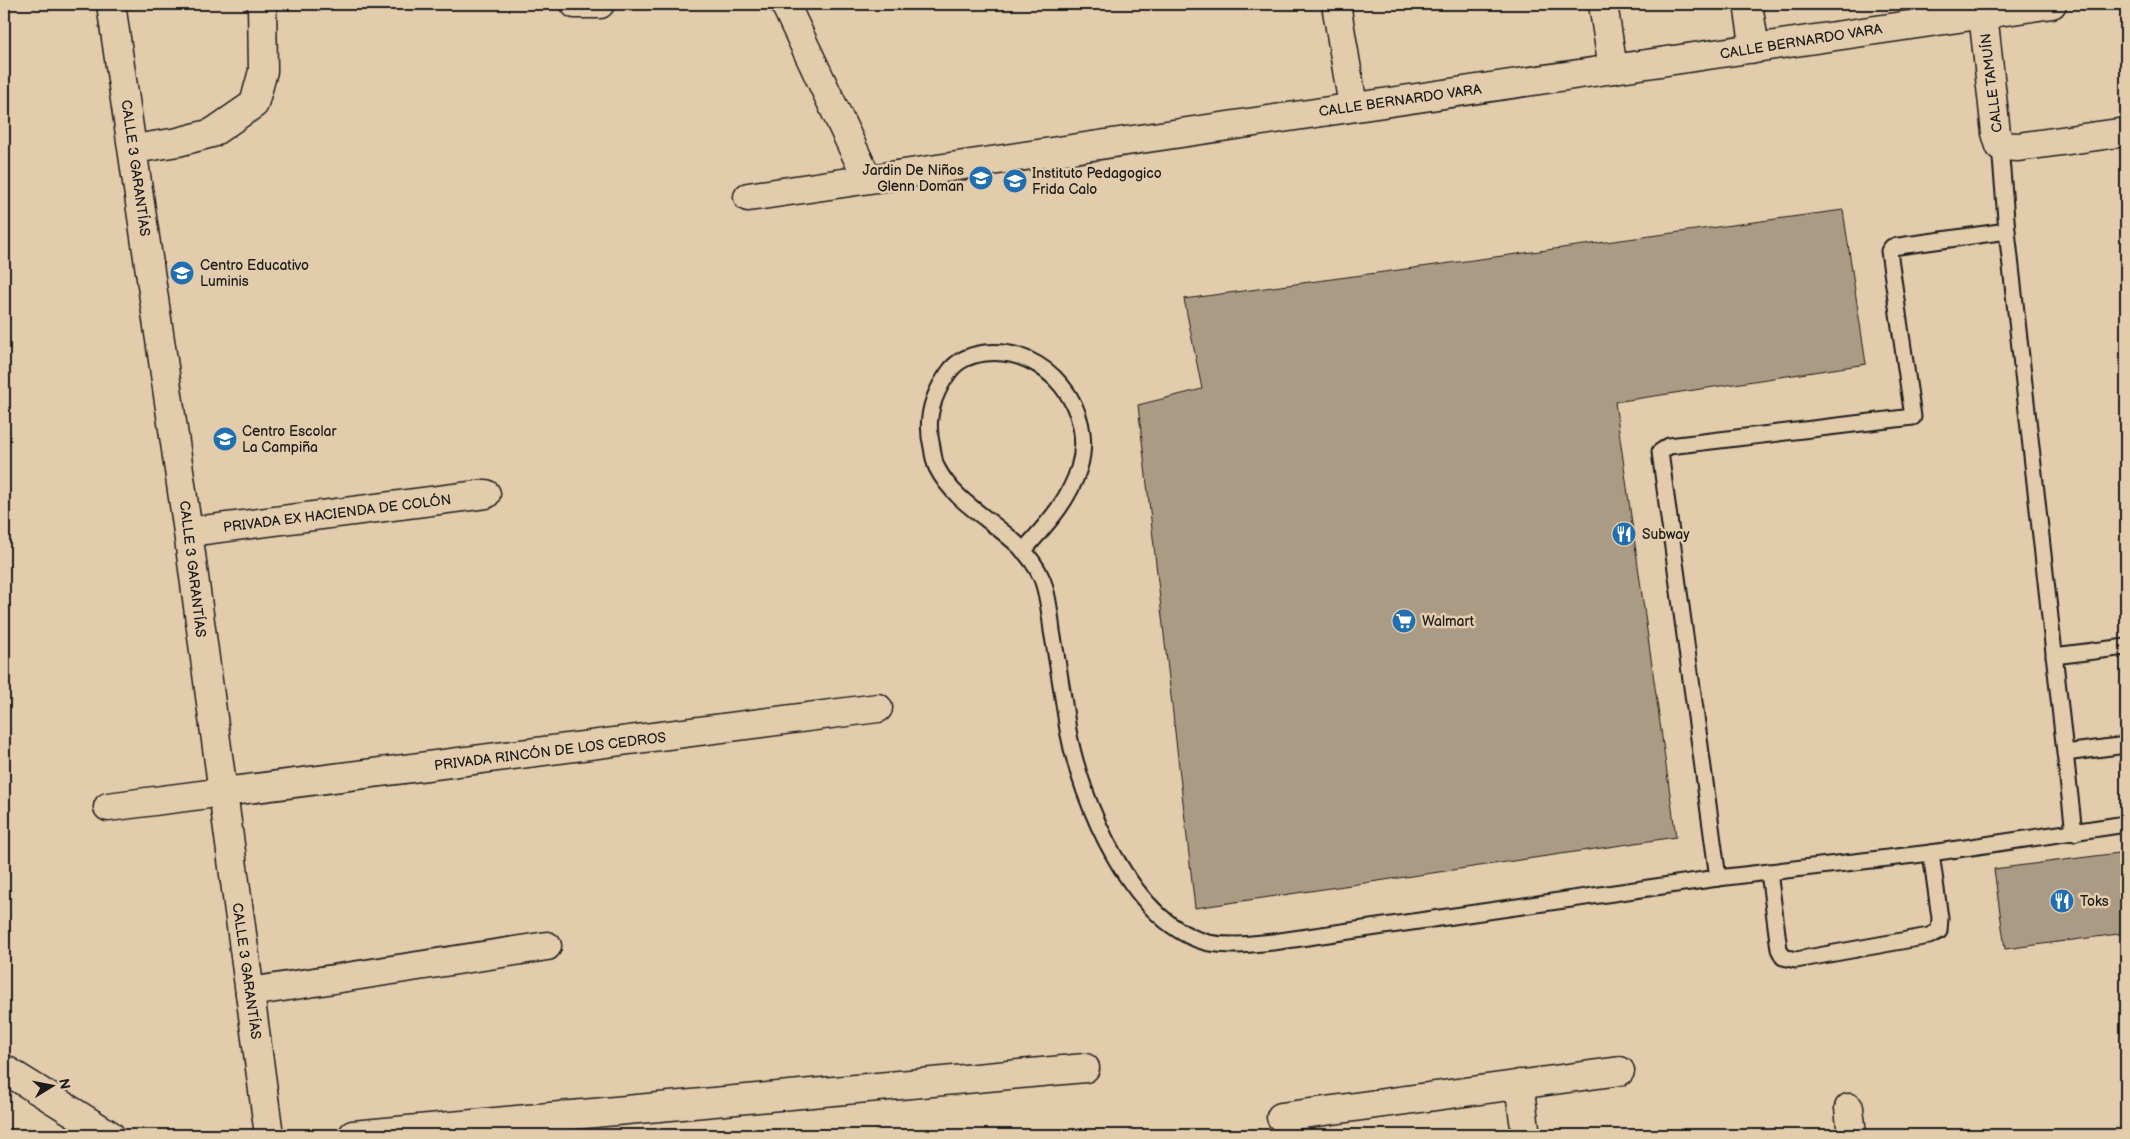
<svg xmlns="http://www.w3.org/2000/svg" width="2130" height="1139" viewBox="0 0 2130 1139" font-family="'Balsamiq Sans',sans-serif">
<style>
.building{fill:#ac9b84;stroke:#1c1c1c}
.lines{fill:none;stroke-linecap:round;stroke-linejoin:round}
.lane-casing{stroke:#1c1c1c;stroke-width:19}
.street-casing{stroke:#1c1c1c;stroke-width:31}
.lane{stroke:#e3ccac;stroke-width:15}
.street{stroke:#e3ccac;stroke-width:28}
.labels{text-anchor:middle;stroke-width:5;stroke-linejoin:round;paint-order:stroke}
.street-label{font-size:14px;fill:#1c1c1c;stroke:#e3ccac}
.poi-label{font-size:14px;fill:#1c1c1c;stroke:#e3ccac;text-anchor:start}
</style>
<rect width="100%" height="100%" fill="#e3ccac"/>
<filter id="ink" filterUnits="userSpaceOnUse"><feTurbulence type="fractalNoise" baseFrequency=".02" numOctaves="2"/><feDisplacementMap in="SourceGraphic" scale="10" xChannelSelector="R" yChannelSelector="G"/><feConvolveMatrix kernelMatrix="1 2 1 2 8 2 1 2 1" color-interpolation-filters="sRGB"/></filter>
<g filter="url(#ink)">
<g class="building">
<path d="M 1843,210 L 1866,364 L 1615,402 L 1676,837 L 1195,908 L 1138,405 L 1202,389 L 1184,299 Z"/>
<path d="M 2126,852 L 2126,933 L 2005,949 L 1994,869 Z"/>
</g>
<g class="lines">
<defs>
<g id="lane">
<path d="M 2000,146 L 2007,231"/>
<path d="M 1023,551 C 1046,525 1069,501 1079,468 C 1097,409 1046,346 985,353 C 970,355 957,360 949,372 C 933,394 925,420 932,447 C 933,454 934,462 937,468 C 961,515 1022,530 1042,579 C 1048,595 1050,613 1052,631 C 1058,664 1063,697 1068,730 C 1081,801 1132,925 1209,943 C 1230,947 1252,944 1273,942 L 1718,878 L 1931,853 L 2126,824"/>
<path d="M 2054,656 L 2126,647"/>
<path d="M 2065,753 L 2126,745"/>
<path d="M 1769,872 L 1779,949 L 1783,957 L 1796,960 L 1929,936 L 1939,931 L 1940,918 L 1931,853"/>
<path d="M 1718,878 L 1660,452 L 1669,446 L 1913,417 L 1889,251 L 1892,247 L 1906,245 L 2007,231 L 2074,833"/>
</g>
<g id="street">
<path d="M 111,4 L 188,532 L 269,1135"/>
<path d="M 575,4 L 600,4"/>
<path d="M 785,4 L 867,178"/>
<path d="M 1336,4 L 1353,106"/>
<path d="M 1603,4 L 1613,69"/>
<path d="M 1748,4 L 1755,49"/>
<path d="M 1982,4 L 1996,133 L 2000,146 L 2018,147 L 2126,132"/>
<path d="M 134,149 L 178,142 L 212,133 L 254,104 L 263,71 L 262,4"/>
<path d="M 748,197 L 2052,4"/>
<path d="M 188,532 L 486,494"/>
<path d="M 108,807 L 878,708"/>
<path d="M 250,992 L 547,946"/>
<path d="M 4,1069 L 110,1135"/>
<path d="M 1519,1084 L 1526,1135"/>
<path d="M 1849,1108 L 1852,1135"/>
<path d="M 1281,1117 L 1620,1071"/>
<path d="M 353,1135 L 1085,1068"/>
</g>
</defs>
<use href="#lane" class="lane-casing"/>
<use href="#street" class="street-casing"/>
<use href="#lane" class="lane"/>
<use href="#street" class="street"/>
</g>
</g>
<defs>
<symbol id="school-disc" viewBox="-11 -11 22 22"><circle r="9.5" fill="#1f6fb2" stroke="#e3ccac"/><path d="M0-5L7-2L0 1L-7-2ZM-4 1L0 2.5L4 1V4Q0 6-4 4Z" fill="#fff"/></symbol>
<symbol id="restaurant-disc" viewBox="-11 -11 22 22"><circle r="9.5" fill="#1f6fb2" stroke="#e3ccac"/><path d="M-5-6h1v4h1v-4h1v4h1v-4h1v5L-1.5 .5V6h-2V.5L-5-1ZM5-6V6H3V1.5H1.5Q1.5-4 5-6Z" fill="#fff"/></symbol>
<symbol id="supermarket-disc" viewBox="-11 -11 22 22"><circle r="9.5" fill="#1f6fb2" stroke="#e3ccac"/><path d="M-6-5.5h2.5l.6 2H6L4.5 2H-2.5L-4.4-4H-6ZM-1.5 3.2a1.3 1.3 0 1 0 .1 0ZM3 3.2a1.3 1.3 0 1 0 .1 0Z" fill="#fff"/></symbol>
</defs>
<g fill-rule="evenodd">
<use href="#school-disc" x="967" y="164" width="28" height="28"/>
<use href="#school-disc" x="1001" y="167" width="28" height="28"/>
<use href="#school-disc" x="168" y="259" width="28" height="28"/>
<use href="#school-disc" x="211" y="425" width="28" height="28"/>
<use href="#restaurant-disc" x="1610" y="520" width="28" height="28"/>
<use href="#supermarket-disc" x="1390" y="607" width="28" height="28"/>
<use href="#restaurant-disc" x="2048" y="887" width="28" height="28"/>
</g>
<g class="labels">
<g class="street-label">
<text transform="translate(1801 41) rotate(-9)" y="5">CALLE BERNARDO VARA</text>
<text transform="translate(1991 83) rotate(-97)" y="5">CALLE TAMUÍN</text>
<text transform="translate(1400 100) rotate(-8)" y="5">CALLE BERNARDO VARA</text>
<text transform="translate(136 168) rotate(82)" y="5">CALLE 3 GARANTÍAS</text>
<text transform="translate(337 513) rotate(-7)" y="5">PRIVADA EX HACIENDA DE COLÓN</text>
<text transform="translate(193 569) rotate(83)" y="5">CALLE 3 GARANTÍAS</text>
<text transform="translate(550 751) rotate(-7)" y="5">PRIVADA RINCÓN DE LOS CEDROS</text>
<text transform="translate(247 971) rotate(82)" y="5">CALLE 3 GARANTÍAS</text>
</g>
<g class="poi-label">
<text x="964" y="175" text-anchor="end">Jardin De Niños<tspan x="964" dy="16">Glenn Doman</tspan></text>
<text x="1032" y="178">Instituto Pedagogico<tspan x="1032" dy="16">Frida Calo</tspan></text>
<text x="200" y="270">Centro Educativo<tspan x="200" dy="16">Luminis</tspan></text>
<text x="242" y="436">Centro Escolar<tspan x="242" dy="16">La Campiña</tspan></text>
<text x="1642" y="539">Subway</text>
<text x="1422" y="626">Walmart</text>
<text x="2080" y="906">Toks</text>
</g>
</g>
<rect width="2130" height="1139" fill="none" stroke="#e3ccac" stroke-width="20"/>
<rect x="10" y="10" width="2110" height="1119" fill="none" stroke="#1c1c1c" stroke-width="2" filter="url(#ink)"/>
<g transform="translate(52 1086) rotate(80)" stroke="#e3ccac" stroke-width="4" paint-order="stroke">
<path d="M0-4L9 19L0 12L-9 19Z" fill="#1c1c1c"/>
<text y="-8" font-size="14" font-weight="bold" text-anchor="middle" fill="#1c1c1c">N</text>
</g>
</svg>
